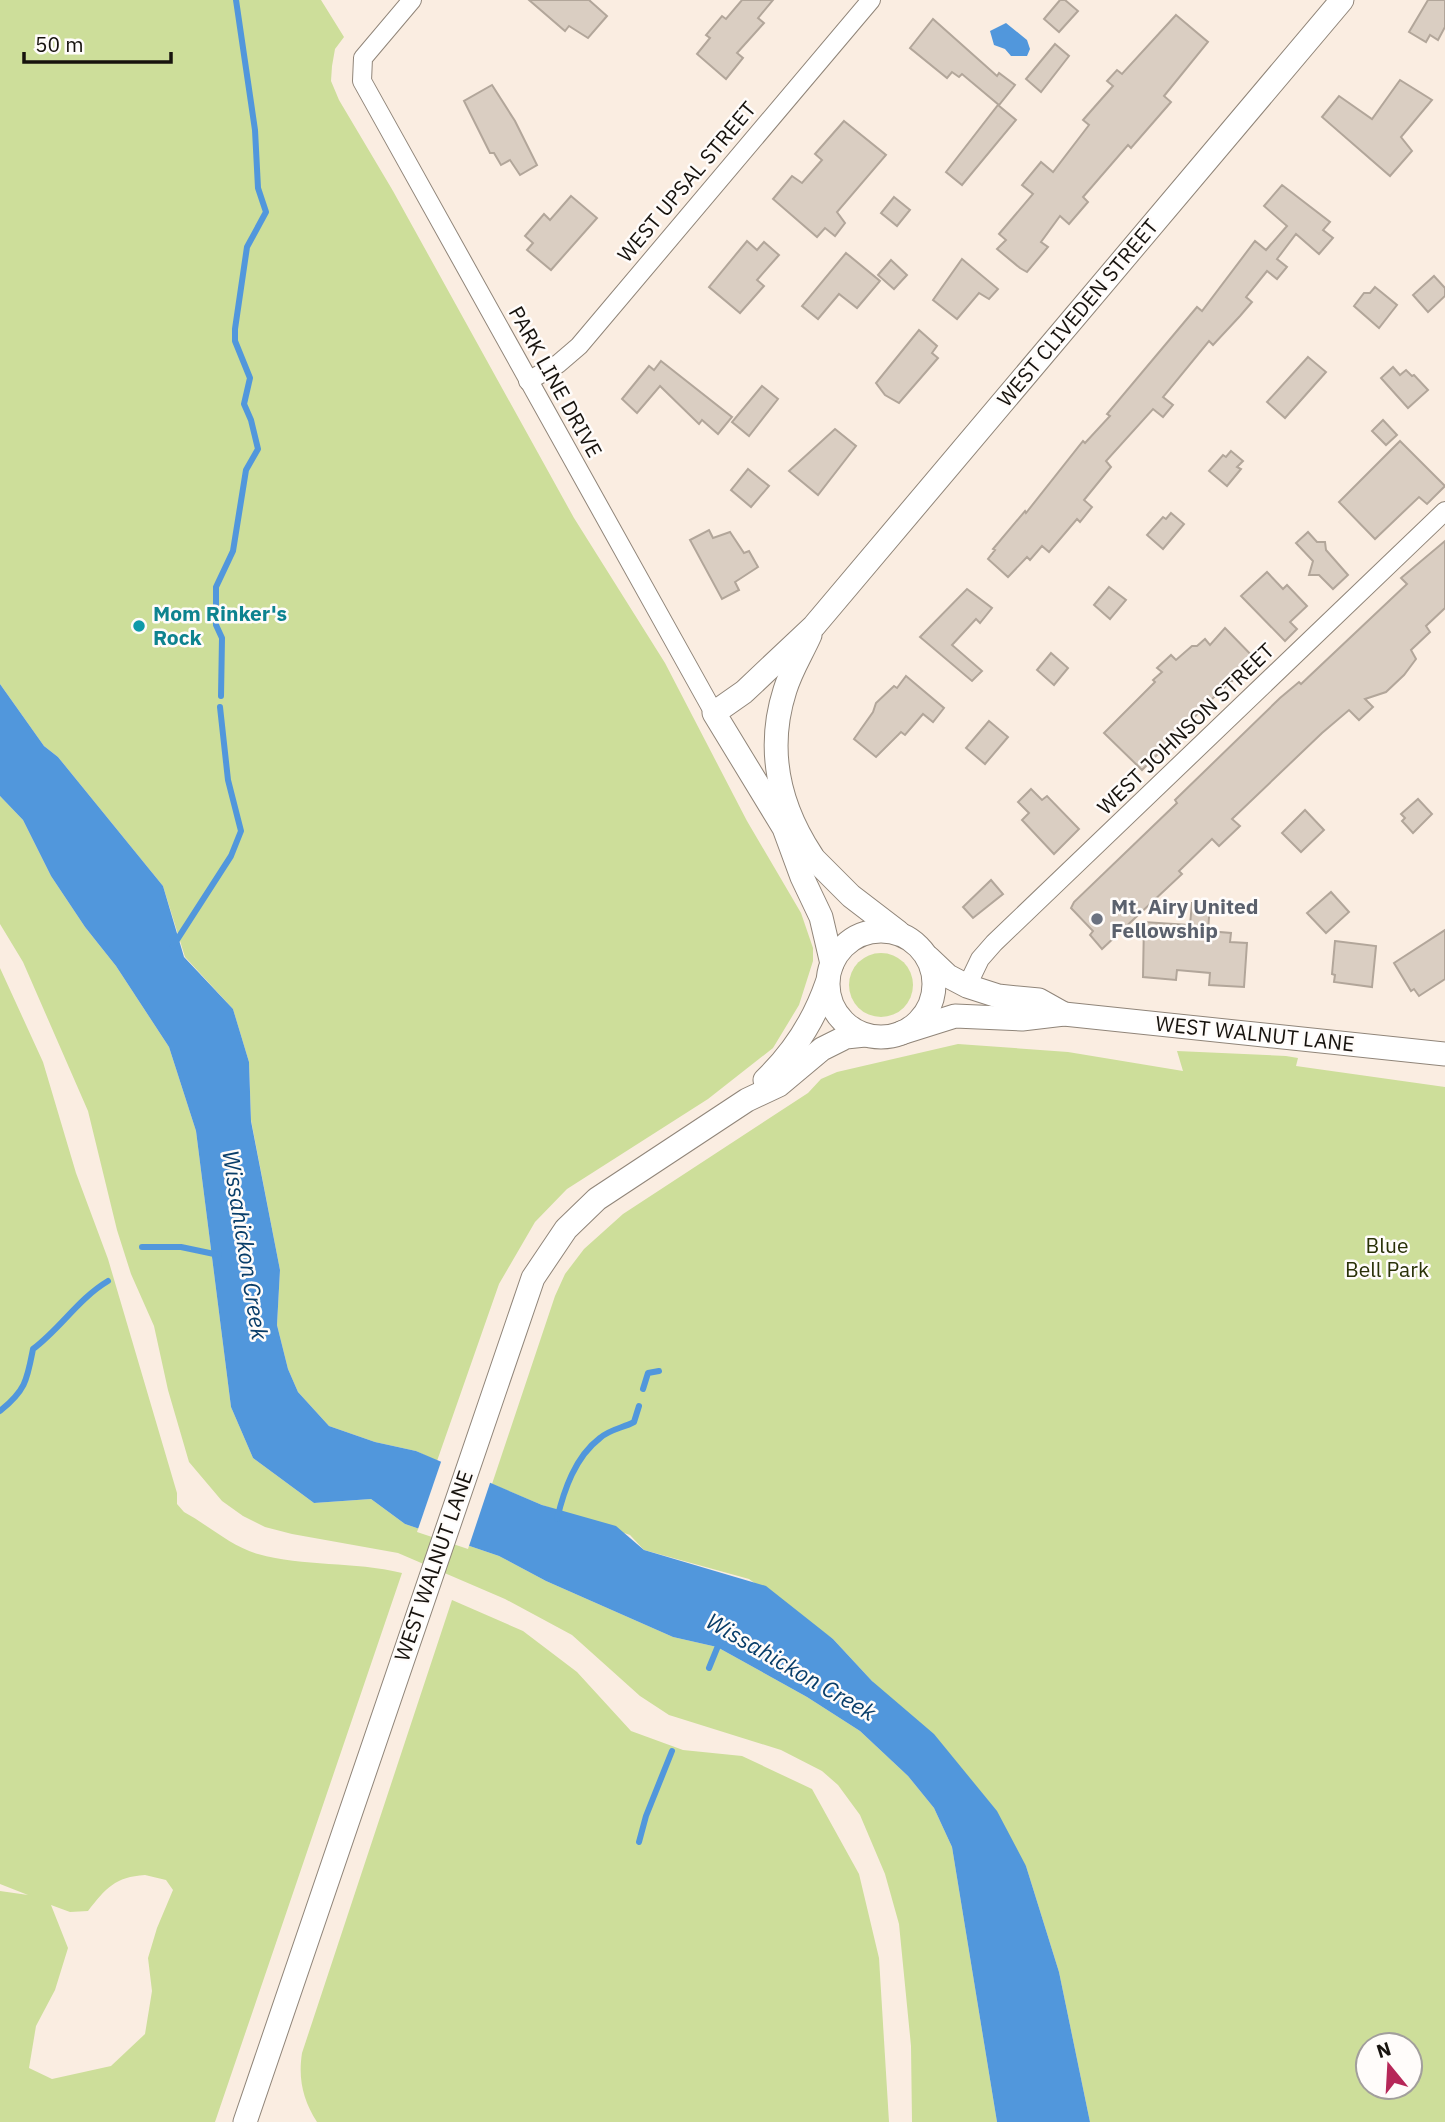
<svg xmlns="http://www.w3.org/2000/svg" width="1445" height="2122" viewBox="0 0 1445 2122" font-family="'IBM Plex Sans',sans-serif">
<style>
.green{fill:#cdde9a;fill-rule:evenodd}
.water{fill:#5197dc}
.pier{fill:#faede1}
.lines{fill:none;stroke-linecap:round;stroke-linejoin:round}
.stream{stroke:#5197dc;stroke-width:6}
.building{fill:#dacec2;stroke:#b2a69a;stroke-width:2}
.minor-casing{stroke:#908579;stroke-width:20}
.tertiary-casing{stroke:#908579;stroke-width:25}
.minor{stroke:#fff;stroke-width:18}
.tertiary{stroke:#fff;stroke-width:23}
.culture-dot{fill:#0f9aa8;stroke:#fffcfa;stroke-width:2.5}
.worship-dot{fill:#6b7280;stroke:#fffcfa;stroke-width:2.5}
.labels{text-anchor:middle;stroke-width:5;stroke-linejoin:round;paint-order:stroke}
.street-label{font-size:21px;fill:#17130e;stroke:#fffcfa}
.culture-label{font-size:21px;font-weight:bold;fill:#0d838f;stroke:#fffcfa;text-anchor:start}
.worship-label{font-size:21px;font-weight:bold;fill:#5b616d;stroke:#fffcfa;text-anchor:start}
.park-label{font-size:21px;fill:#293107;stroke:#fffcfa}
.water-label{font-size:23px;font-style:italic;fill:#083d69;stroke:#fffcfa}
</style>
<rect width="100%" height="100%" fill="#faede1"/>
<g class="green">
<path d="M 0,0 L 321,0 L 344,37 L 335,49 L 332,66 L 331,81 L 339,100 L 393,191 L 574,518 L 665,663 L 747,821 L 801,913 L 813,948 L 813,961 L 799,1005 L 773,1048 L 708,1099 L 567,1189 L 535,1222 L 499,1284 L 437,1461 L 416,1451 L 375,1442 L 329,1426 L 298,1392 L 288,1369 L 277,1325 L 280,1270 L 251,1120 L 249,1062 L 233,1009 L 185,957 L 163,886 L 58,757 L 44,746 L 0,684 Z"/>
<path d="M 0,796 L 23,820 L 51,876 L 85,927 L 116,966 L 169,1047 L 196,1131 L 231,1407 L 253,1458 L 314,1503 L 371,1499 L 405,1524 L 499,1556 L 546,1581 L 673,1637 L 717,1647 L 807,1697 L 860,1731 L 908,1776 L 934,1808 L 952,1847 L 997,2122 L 912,2122 L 911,2046 L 899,1924 L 885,1874 L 860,1815 L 838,1785 L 822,1771 L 781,1750 L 669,1715 L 640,1696 L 572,1635 L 505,1599 L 398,1553 L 292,1534 L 265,1527 L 243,1516 L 222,1501 L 189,1462 L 168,1390 L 154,1326 L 131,1274 L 117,1230 L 88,1111 L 23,962 L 0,924 Z"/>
<circle cx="881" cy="985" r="32"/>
<path d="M 0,968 L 43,1062 L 76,1173 L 108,1259 L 177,1493 L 177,1504 L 184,1512 C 208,1525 232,1547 258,1554 C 303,1567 354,1561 402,1573 L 215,2122 L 0,2122 L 0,1891 L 28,1895 L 0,1884 ZM 145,1875 L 166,1880 L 173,1890 L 157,1928 L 148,1958 L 152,1991 L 145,2034 L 111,2066 L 52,2079 L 29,2068 L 36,2026 L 55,1990 L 68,1948 L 51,1905 L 70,1912 L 88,1911 C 106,1888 115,1877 145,1875 Z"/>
<path d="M 958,1044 L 1068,1052 L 1183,1071 L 1177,1051 L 1286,1056 L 1298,1058 L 1296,1066 L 1445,1087 L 1445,2122 L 1090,2122 L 1059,1972 L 1026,1866 L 872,1681 L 833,1639 L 749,1579 L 644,1550 L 630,1535 L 542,1505 L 492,1484 L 555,1296 L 565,1274 L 584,1249 L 623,1214 L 808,1093 L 821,1079 L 837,1072 ZM 1368,2045 L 1410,2045 L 1410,2087 L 1368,2087 Z"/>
<path d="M 452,1600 L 523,1631 L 577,1672 L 631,1731 L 683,1750 L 742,1756 L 812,1789 L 859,1874 L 879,1958 L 889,2122 L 317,2122 C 303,2100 298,2079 302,2053 Z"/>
</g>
<g class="water">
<path d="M 1006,23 L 1027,40 L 1030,49 L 1027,56 L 1011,56 L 1005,49 L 994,45 L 990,31 Z"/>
<path d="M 0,684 L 44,746 L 58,757 L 163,886 L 184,957 L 233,1009 L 249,1062 L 251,1121 L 280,1270 L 277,1325 L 288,1369 L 298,1392 L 329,1426 L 375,1442 L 416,1451 L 542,1505 L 616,1526 L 644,1550 L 766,1586 L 833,1639 L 872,1681 L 934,1734 L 997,1811 L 1026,1866 L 1059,1972 L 1090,2122 L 997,2122 L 952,1847 L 934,1808 L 908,1776 L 860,1731 L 807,1697 L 717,1647 L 673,1637 L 546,1581 L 499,1556 L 405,1524 L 371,1499 L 314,1503 L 253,1458 L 231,1407 L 196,1131 L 169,1047 L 116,966 L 85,927 L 51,876 L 23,820 L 0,796 Z"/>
</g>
<path class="pier" d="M 442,1459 L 491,1480 L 468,1549 L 417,1532 Z"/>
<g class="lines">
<g class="stream">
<path d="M 221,696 L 222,638 L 216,625 L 216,587 L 233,551 L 246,470 L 258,449 L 251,420 L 244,404 L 250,378 L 235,341 L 235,329 L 247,247 L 266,212 L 258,188 L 255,130 L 236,0"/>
<path d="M 173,946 L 231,856 L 241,831 L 228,780 L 220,707"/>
<path d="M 142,1247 L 181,1247 L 219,1255"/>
<path d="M 643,1389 L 648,1373 L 659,1371"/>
<path d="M 0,1411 C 26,1390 27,1380 33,1349 C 61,1328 78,1299 108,1281"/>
<path d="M 557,1519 C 564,1490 575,1457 600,1438 C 610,1429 623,1428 634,1422 L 639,1406"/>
<path d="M 709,1668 L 720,1641"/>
<path d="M 639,1842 L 646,1816 L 672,1751"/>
</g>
</g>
<g class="building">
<path d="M 529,0 L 589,0 L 607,16 L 588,38 L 569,26 L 565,31 Z"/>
<path d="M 742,0 L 773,0 L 758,18 L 764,23 L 737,53 L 743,58 L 726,79 L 697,54 L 710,38 L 706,35 L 722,16 L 726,19 Z"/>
<path d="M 1060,0 L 1065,0 L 1078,11 L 1059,32 L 1044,19 Z"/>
<path d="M 1428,0 L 1445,0 L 1445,27 L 1438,40 L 1430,35 L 1426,42 L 1409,32 Z"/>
<path d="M 1176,15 L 1208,42 L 1164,96 L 1171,102 L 1131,148 L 1128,145 L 1083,197 L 1088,202 L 1069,224 L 1060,216 L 1041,242 L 1048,247 L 1027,272 L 1020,268 L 997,249 L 1006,240 L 999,234 L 1033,194 L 1022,185 L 1041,162 L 1053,172 L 1089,125 L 1083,120 L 1113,86 L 1107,81 L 1117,70 L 1122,74 Z"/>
<path d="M 933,19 L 997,76 L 999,73 L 1015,85 L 999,105 L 962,74 L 959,77 L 952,72 L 947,78 L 910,48 Z"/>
<path d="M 1055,44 L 1069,56 L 1041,92 L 1026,79 Z"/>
<path d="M 1400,80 L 1432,100 L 1401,137 L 1412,151 L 1390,176 L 1322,117 L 1339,96 L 1372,119 Z"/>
<path d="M 492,85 L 515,121 L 537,165 L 520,175 L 510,160 L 501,165 L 494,153 L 490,153 L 464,101 Z"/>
<path d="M 998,105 L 1016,120 L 962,185 L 946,172 Z"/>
<path d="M 844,121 L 886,155 L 837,212 L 845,223 L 835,236 L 825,228 L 817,237 L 773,199 L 792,176 L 802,183 L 822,160 L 815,154 Z"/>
<path d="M 1282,185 L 1330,222 L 1323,230 L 1333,238 L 1319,254 L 1296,234 L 1277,259 L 1287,267 L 1277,279 L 1267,271 L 1246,297 L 1252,302 L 1240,316 L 1213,345 L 1209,341 L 1163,397 L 1173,405 L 1163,417 L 1153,409 L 1106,461 L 1111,467 L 1084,500 L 1092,507 L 1080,522 L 1077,519 L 1049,552 L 1042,546 L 1030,560 L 1027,557 L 1008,577 L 988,559 L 995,550 L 993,549 L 1025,511 L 1026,513 L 1083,441 L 1085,443 L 1110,416 L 1107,414 L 1197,307 L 1202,311 L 1255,241 L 1266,250 L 1287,226 L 1264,206 Z"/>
<path d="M 571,196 L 597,218 L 551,270 L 527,250 L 533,243 L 525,236 L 544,214 L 550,220 Z"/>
<path d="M 894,197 L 910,210 L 897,226 L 881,213 Z"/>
<path d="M 747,241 L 757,250 L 764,242 L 779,255 L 757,280 L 764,286 L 740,313 L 709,287 Z"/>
<path d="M 846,253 L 880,281 L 857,308 L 839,294 L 818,319 L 802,306 Z"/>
<path d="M 962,259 L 998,289 L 989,299 L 979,293 L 957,319 L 933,300 Z"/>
<path d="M 891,260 L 907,275 L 894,289 L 878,275 Z"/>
<path d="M 1434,276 L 1445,288 L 1445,296 L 1428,312 L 1413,295 Z"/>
<path d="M 1375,287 L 1397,305 L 1379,328 L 1354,306 L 1364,293 L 1370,293 Z"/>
<path d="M 919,330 L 937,346 L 932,353 L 938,358 L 899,403 L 885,395 L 876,383 Z"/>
<path d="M 1308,357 L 1326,372 L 1285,418 L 1267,402 Z"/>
<path d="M 661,361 L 732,417 L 718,434 L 702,420 L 699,424 L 660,386 L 637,413 L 622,399 L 649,366 L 654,370 Z"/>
<path d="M 1393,367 L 1400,375 L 1406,370 L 1412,376 L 1414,375 L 1428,390 L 1408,408 L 1381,378 Z"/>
<path d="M 762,386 L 778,399 L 749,436 L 732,422 Z"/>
<path d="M 1383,420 L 1397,435 L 1386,445 L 1372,431 Z"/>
<path d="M 835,429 L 856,446 L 818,495 L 789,471 Z"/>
<path d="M 1400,441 L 1445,486 L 1427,504 L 1419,497 L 1375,539 L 1339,502 Z"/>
<path d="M 1231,451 L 1243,461 L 1237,467 L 1241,469 L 1227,486 L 1209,471 L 1223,455 L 1226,457 Z"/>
<path d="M 748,469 L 769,486 L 751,507 L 731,490 Z"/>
<path d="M 1171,513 L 1184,524 L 1163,549 L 1147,535 L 1163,517 L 1166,519 Z"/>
<path d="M 709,530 L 713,538 L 730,532 L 744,553 L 749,551 L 758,567 L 735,582 L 739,590 L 722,599 L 690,540 Z"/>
<path d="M 1308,532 L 1317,542 L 1325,542 L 1326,550 L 1348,575 L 1333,589 L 1319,575 L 1309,575 L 1313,561 L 1296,543 Z"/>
<path d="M 1445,541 L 1445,608 L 1426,626 L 1430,632 L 1411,650 L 1416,659 L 1404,675 L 1386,692 L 1365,699 L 1373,707 L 1359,720 L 1349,710 L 1322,733 L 1232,819 L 1240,826 L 1219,846 L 1212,839 L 1179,871 L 1182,874 L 1102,949 L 1090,935 L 1093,931 L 1071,908 L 1074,902 L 1177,803 L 1175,800 L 1280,698 L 1299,682 L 1301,684 L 1407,584 L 1401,578 Z"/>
<path d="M 1267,572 L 1283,589 L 1287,585 L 1307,606 L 1290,622 L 1297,629 L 1285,641 L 1241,596 Z"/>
<path d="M 1109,587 L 1126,600 L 1110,619 L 1094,605 Z"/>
<path d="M 967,589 L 992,608 L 980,623 L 976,619 L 952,645 L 982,671 L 972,681 L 920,637 Z"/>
<path d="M 1225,628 L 1261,665 L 1249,677 L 1244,671 L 1218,693 L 1142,770 L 1104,733 L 1155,682 L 1153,680 L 1162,672 L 1157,668 L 1171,655 L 1176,660 L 1192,646 L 1197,646 L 1205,639 L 1210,645 Z"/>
<path d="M 1051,653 L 1068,668 L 1054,685 L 1037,670 Z"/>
<path d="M 906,676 L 944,708 L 933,722 L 923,714 L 905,735 L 901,732 L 876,757 L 854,739 L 873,712 L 876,703 L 894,686 L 897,688 Z"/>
<path d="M 989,721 L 1008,737 L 985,764 L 966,748 Z"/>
<path d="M 1031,789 L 1042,800 L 1047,796 L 1079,829 L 1054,854 L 1022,820 L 1029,813 L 1018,802 Z"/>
<path d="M 1418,799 L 1432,814 L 1413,833 L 1402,821 L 1405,818 L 1401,814 Z"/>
<path d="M 1305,810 L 1324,830 L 1301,852 L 1282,833 Z"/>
<path d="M 991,880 L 1003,894 L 973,918 L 963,907 Z"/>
<path d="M 1331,892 L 1349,912 L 1326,933 L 1307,913 Z"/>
<path d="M 1192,903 L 1210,904 L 1208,931 L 1231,933 L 1230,942 L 1247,943 L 1244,987 L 1209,985 L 1210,973 L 1177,970 L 1176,980 L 1143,977 L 1144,922 L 1190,925 Z"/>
<path d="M 1445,930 L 1445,979 L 1419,996 L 1414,989 L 1411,991 L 1394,963 Z"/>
<path d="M 1335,941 L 1376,946 L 1372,987 L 1334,982 L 1335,975 L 1332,974 Z"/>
</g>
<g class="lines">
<defs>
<g id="minor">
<path d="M 412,0 L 363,58 L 362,81 L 714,713"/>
<path d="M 528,381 L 558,364 L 579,346 L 871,0"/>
<path d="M 967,986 L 980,959 L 994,943 L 1445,511"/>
</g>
<g id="tertiary">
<path d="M 810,635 C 802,653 791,670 785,690 C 766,749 779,806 812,856"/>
<path d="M 801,846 L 851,896 L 898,932"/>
<circle cx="881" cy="984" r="53"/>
<path d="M 929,958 L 948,976 L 967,986 L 998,996 L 1039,1000 L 1064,1014"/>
<path d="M 832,964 L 821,917 L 802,877 L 784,828 L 714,713 L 744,692 L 814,626 L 1342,0"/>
<path d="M 901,1033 L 955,1016 L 1022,1019 L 1064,1014 L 1445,1054"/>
<path d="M 765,1080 C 794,1052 814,1021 827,983"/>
<path d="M 245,2122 L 533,1278 L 566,1229 L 597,1199 L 747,1100 L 779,1085 L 822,1049 L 846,1037 L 865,1035"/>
</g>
</defs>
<use href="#minor" class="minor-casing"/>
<use href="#tertiary" class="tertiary-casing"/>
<use href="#minor" class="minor"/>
<use href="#tertiary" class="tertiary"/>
</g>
<circle class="culture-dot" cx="139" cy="626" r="7"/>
<circle class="worship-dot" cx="1097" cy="919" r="7"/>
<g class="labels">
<g class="street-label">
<text transform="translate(687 182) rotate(-50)" y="7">WEST UPSAL STREET</text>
<text transform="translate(1078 313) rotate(-50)" y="7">WEST CLIVEDEN STREET</text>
<text transform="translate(555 382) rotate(61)" y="7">PARK LINE DRIVE</text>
<text transform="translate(1186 729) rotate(-44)" y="7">WEST JOHNSON STREET</text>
<text transform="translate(1255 1034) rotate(6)" y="7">WEST WALNUT LANE</text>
<text transform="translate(434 1566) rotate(-71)" y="7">WEST WALNUT LANE</text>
</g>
<g class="culture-label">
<text x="153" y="621">Mom Rinker's<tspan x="153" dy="24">Rock</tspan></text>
</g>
<g class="worship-label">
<text x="1111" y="914">Mt. Airy United<tspan x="1111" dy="24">Fellowship</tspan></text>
</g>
<g class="park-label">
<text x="1387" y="1253">Blue<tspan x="1387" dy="24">Bell Park</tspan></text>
</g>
<g class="water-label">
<text transform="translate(245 1245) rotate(81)" y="8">Wissahickon Creek</text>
<text transform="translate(791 1667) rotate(30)" y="8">Wissahickon Creek</text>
</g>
</g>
<g transform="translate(1389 2066) rotate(342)"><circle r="33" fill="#fffcfa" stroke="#a29f9c" stroke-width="2"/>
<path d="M0-5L12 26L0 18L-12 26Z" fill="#b62758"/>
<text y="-10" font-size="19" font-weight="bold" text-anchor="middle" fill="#17130e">N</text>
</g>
<path d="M24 52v10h147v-10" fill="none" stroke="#17130e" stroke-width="3.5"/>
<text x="35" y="52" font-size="21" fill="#17130e" stroke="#fffcfa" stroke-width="5" paint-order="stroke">50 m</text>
</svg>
